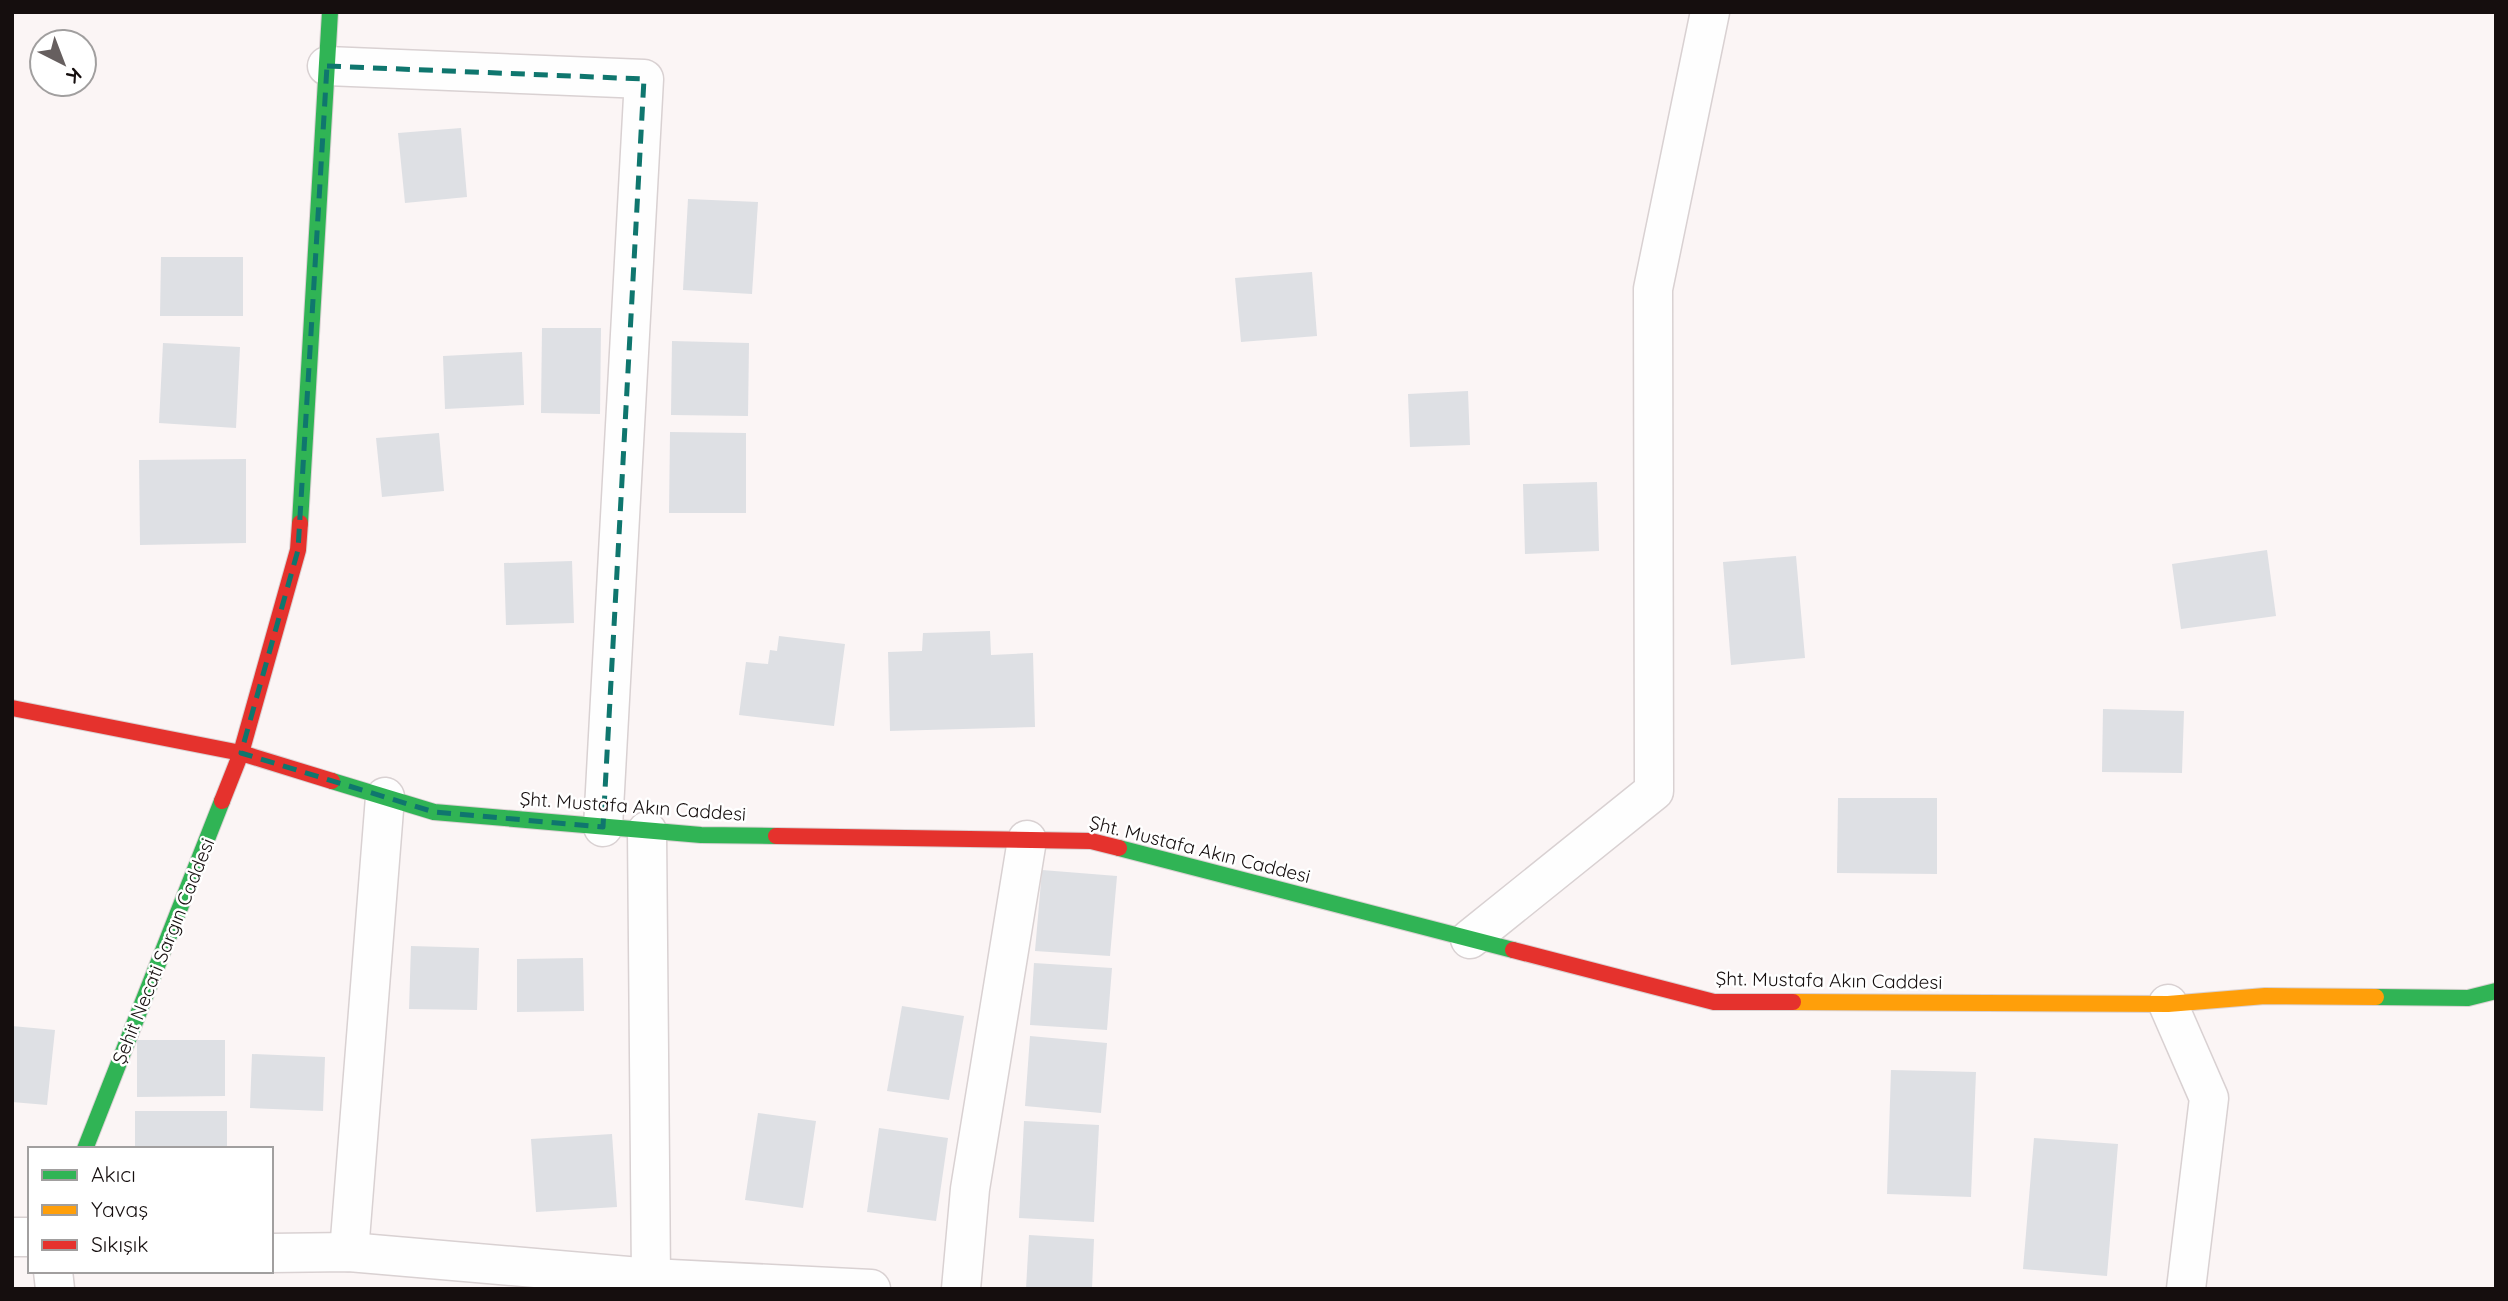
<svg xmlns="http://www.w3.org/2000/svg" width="2508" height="1301" viewBox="0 0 2508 1301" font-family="Quicksand,sans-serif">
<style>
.building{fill:#dee0e4}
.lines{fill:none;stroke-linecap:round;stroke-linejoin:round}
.street-casing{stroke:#d9d1d2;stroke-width:41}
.fast-casing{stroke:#d9d1d2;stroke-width:18}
.slow-casing{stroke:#d9d1d2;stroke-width:18}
.jam-casing{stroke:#d9d1d2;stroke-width:18}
.street{stroke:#fefefe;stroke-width:38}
.fast{stroke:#30b455;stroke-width:16}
.slow{stroke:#ff9f0a;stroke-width:16}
.jam{stroke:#e5322d;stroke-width:16}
.marked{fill:none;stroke:#0f766e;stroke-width:5;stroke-dasharray:14 9;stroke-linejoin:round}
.labels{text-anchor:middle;stroke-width:5;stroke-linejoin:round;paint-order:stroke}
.street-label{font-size:19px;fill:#150e0e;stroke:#fff}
</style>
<rect width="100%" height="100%" fill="#fbf5f5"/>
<g class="building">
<path d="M 461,128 L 467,197 L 405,203 L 398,133 Z"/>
<path d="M 688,199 L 758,202 L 752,294 L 683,290 Z"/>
<path d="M 161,257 L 243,257 L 243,316 L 160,316 Z"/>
<path d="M 1312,272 L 1317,336 L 1241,342 L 1235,278 Z"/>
<path d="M 542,328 L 601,328 L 600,414 L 541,413 Z"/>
<path d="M 672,341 L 749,343 L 748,416 L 671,415 Z"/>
<path d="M 163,343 L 240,347 L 236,428 L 159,423 Z"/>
<path d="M 522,352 L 524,405 L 445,409 L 443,356 Z"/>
<path d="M 1468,391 L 1470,445 L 1410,447 L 1408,394 Z"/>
<path d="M 670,432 L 746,433 L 746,513 L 669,513 Z"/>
<path d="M 439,433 L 444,491 L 382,497 L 376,438 Z"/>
<path d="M 246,459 L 246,543 L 140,545 L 139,460 Z"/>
<path d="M 1597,482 L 1599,551 L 1525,554 L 1523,484 Z"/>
<path d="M 2267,550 L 2276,616 L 2181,629 L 2172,564 Z"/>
<path d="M 1796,556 L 1805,658 L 1731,665 L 1723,562 Z"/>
<path d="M 572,561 L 574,623 L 506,625 L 504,563 Z"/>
<path d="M 990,631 L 991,655 L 1033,653 L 1035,727 L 890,731 L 888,652 L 922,651 L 923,633 Z"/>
<path d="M 779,636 L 845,644 L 834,726 L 739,715 L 746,662 L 768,664 L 770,650 L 777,651 Z"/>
<path d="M 2103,709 L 2184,711 L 2182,773 L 2102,772 Z"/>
<path d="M 1838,798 L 1937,798 L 1937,874 L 1837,873 Z"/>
<path d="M 1042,870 L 1117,876 L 1110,956 L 1035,951 Z"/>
<path d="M 411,946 L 479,948 L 477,1010 L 409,1009 Z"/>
<path d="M 583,958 L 584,1011 L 517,1012 L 517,959 Z"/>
<path d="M 1034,963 L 1112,968 L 1107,1030 L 1030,1025 Z"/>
<path d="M 902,1006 L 964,1016 L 949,1100 L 887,1091 Z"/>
<path d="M 12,1026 L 55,1030 L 47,1105 L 12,1102 Z"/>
<path d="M 1030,1036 L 1107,1043 L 1101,1113 L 1025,1106 Z"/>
<path d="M 137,1040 L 225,1040 L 225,1096 L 137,1097 Z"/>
<path d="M 252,1054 L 325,1057 L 323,1111 L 250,1108 Z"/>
<path d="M 1891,1070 L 1976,1072 L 1971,1197 L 1887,1194 Z"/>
<rect x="135" y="1111" width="92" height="38"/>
<path d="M 758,1113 L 816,1121 L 803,1208 L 745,1200 Z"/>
<path d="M 1024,1121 L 1099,1125 L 1094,1222 L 1019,1218 Z"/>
<path d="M 879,1128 L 948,1138 L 936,1221 L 867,1212 Z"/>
<path d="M 612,1134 L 617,1207 L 536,1212 L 531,1139 Z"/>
<path d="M 2034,1138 L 2118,1144 L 2107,1276 L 2023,1269 Z"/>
<path d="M 1029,1235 L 1094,1239 L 1092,1289 L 1026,1289 Z"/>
</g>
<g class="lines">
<defs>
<g id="street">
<path d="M 327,66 L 644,79 L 603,827"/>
<path d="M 647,831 L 651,1278"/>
<path d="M 1470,939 L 1654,791 L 1653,289 L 1710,12"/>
<path d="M 2168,1004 L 2209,1098 L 2186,1289"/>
<path d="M 12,1237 L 30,1237"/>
<path d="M 349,1252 L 385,797"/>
<path d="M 271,1253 L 349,1252 L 651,1278 L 871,1289"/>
<path d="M 53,1271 L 55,1289"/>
<path d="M 961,1289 L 970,1189 L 1027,840"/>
</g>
<g id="fast">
<path d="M 300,523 L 330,12"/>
<path d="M 332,781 L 434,812 L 701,835 L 776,836"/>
<path d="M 1119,848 L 1513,950"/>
<path d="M 2376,997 L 2468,998 L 2496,991"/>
<path d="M 85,1149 L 222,801"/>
</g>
<path id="slow" d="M 1793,1002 L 2168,1004 L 2265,996 L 2376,997"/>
<g id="jam">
<path d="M 12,708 L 241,753 L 332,781"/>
<path d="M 222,801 L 241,753 L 298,550 L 300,523"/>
<path d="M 776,836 L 1091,841 L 1119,848"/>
<path d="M 1513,950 L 1714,1002 L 1793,1002"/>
</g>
</defs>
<use href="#street" class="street-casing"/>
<use href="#fast" class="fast-casing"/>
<use href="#slow" class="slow-casing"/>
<use href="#jam" class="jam-casing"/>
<use href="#street" class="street"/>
<use href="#fast" class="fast"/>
<use href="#slow" class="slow"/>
<use href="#jam" class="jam"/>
</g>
<path class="marked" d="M 327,66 L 644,79 L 603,827 L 434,812 L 241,753 L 298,550 Z"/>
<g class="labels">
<g class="street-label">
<text transform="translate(633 806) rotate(4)" y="7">Şht. Mustafa Akın Caddesi</text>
<text transform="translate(1200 849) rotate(14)" y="7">Şht. Mustafa Akın Caddesi</text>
<text transform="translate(163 951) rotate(-68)" y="7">Şehit Necati Sargın Caddesi</text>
<text transform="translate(1829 980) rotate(1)" y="7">Şht. Mustafa Akın Caddesi</text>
</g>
</g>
<rect width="2508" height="1301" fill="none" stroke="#150e0e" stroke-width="28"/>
<rect x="28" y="1147" width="245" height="126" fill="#ffffff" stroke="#a19f9f" stroke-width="2"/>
<rect x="42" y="1170" width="35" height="10" fill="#30b455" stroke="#a19f9f" stroke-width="2"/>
<text x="91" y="1182" font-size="21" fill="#150e0e">Akıcı</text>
<rect x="42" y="1205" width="35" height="10" fill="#ff9f0a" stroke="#a19f9f" stroke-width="2"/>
<text x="91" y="1217" font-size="21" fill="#150e0e">Yavaş</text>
<rect x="42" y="1240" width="35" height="10" fill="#e5322d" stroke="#a19f9f" stroke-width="2"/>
<text x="91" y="1252" font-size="21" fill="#150e0e">Sıkışık</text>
<g transform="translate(63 63) rotate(138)"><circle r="33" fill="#ffffff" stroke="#a19f9f" stroke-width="2"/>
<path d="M0-5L12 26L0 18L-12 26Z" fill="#665f5f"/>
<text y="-10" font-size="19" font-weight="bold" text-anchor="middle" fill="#150e0e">K</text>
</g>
</svg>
